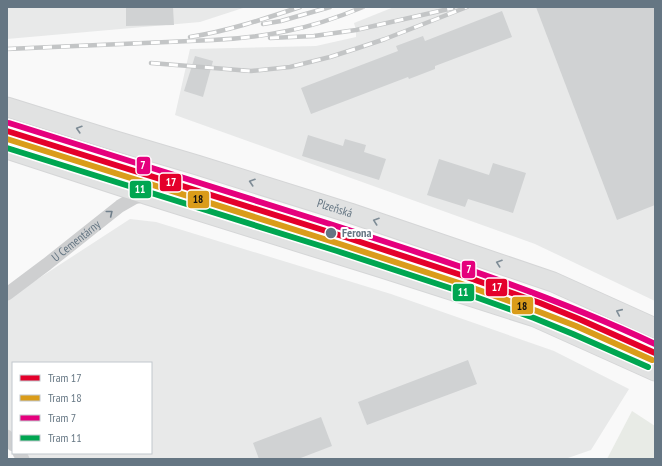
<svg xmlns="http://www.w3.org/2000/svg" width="662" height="466" viewBox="0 0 662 466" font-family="'PT Sans Narrow',sans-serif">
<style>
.built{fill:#e8e9e9}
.green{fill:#e8ebe6}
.building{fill:#d0d2d3}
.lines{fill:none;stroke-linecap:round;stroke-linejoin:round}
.secondary-casing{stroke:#d5d6d7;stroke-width:21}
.street{stroke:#cecfd0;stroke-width:13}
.secondary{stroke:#e1e2e2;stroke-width:19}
.rail-casing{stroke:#c3c5c6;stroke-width:4.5}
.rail{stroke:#fff;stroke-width:3;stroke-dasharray:9;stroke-linecap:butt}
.tram-1-casing{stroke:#fff;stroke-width:9}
.tram-2-casing{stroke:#fff;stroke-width:9}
.tram-3-casing{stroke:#fff;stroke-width:9}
.tram-4-casing{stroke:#fff;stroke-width:9}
.tram-1{stroke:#e4002b;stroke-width:6}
.tram-2{stroke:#da9c1a;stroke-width:6}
.tram-3{stroke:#e5007d;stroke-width:6}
.tram-4{stroke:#00a651;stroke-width:6}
.oneway{stroke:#7e8c96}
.oneway2{stroke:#707f8b}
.stop-dot{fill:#657683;stroke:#fff;stroke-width:1.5}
.labels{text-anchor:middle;stroke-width:4;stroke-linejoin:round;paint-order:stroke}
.street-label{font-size:12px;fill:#657683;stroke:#fff}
.stop-label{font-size:12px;font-weight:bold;fill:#657683;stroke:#fff;text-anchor:start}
.line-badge{stroke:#fff;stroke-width:1.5}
.badge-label{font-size:11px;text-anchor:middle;font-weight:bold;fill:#fff}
.pale-badge-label{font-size:11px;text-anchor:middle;font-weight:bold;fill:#111}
</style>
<rect width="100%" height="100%" fill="#f9f9f9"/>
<g class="built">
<path d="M 7,7 L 246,7 L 200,22 L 7,39 Z"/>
<path d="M 394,7 L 655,7 L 655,301 L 535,244 L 175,115 L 190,49 L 316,46 L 356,37 L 356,30 L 354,23 Z"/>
<path d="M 130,219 L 156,222 L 391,294 L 554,351 L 629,389 L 591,450 L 565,459 L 19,459 L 15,453 L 151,453 L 151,363 L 13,363 L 13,450 L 7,441 L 7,299 Z"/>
</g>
<path class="green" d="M 632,411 L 655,426 L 655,459 L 607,459 Z"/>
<g class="building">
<path d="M 126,7 L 173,7 L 174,25 L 126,26 Z"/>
<path d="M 536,7 L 655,7 L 655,205 L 617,220 Z"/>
<path d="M 502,11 L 512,37 L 435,66 L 435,69 L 409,79 L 408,77 L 311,114 L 301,88 L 398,51 L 396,46 L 423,36 L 425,41 Z"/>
<path d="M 195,56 L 213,61 L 203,97 L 184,91 Z"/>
<path d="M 308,135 L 343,146 L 345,139 L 366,145 L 364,152 L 386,159 L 379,180 L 302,156 Z"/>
<path d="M 439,159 L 489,175 L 493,163 L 526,173 L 513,213 L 468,199 L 465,207 L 427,195 Z"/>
<path d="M 468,360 L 477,384 L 367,425 L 358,402 Z"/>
<path d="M 321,417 L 332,446 L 298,459 L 259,459 L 253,443 Z"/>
</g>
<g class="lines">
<defs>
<g id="secondary">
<path id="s2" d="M 7,107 L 116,141 L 197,165 L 350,213 L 553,282 L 655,328"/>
<path d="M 7,149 L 148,195 L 382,268 L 535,317 L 655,371"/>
</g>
</defs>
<use href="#secondary" class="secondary-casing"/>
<g class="street">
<path id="s1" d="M 7,294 L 47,264 L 120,206 L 134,198 L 147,195"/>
<path d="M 7,436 L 13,445"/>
<path d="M 19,453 L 23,459"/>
</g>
<use href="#secondary" class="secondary"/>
<defs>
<g id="rail">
<path d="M 263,24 L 281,21 L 330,7"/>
<path d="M 190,37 C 228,31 264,19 300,7"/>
<path d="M 270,38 L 314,36 L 356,30 L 453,8"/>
<path d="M 7,49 L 213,40 C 238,39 263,36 287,31 C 313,26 339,17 363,7"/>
<path d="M 151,63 L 251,71 L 290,67 L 330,57 L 358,48 L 385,39 L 467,7"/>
</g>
</defs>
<use href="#rail" class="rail-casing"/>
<use href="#rail" class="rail"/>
<defs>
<path id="tram-1" d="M 7,131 L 342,236 L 461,275 L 540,303 L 579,319 L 655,353"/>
<path id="tram-2" d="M 7,139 L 340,244 L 459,283 L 537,311 L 576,326 L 652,360"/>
<path id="tram-3" d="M 9,123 C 110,155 210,186 311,218 C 428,255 544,292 655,344"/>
<path id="tram-4" d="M 7,148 L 337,251 L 456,290 L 534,318 L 573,334 L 648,367"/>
</defs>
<use href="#tram-1" class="tram-1-casing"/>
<use href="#tram-2" class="tram-2-casing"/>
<use href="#tram-3" class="tram-3-casing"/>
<use href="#tram-4" class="tram-4-casing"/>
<use href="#tram-1" class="tram-1"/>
<use href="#tram-2" class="tram-2"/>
<use href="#tram-3" class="tram-3"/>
<use href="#tram-4" class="tram-4"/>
</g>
<defs><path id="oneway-chevron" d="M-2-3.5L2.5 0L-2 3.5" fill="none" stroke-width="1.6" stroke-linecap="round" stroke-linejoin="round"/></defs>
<g class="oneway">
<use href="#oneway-chevron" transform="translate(79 129) rotate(-163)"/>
<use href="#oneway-chevron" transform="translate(252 182) rotate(-162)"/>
<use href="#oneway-chevron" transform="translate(376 221) rotate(-161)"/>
<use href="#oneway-chevron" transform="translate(499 263) rotate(-161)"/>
<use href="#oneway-chevron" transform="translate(619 312) rotate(-156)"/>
</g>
<use class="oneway2" href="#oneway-chevron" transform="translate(110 213) rotate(-39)"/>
<circle class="stop-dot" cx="331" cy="233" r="6"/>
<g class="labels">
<g class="street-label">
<text dy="4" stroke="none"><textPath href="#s2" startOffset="343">Plzeňská</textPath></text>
<text dy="4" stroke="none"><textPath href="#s1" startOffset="87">U Cementárny</textPath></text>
</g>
<g class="stop-label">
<text x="342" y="237">Ferona</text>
</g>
</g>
<g class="line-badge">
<rect x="136" y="156" width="15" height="19" rx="4" fill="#e5007d"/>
<rect x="159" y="173" width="23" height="19" rx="4" fill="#e4002b"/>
<rect x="129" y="180" width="23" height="19" rx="4" fill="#00a651"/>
<rect x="187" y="190" width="23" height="19" rx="4" fill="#da9c1a"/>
<rect x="461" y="260" width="15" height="19" rx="4" fill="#e5007d"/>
<rect x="485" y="278" width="23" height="19" rx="4" fill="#e4002b"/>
<rect x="452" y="283" width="23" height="19" rx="4" fill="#00a651"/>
<rect x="511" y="296" width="23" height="19" rx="4" fill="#da9c1a"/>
</g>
<g class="badge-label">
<text x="143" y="169">7</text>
<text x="171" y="186">17</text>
<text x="140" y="193">11</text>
<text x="469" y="273">7</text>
<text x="497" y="291">17</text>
<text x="463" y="296">11</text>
</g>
<g class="pale-badge-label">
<text x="198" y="203">18</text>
<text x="522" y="310">18</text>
</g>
<rect width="662" height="466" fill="none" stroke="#657683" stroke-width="16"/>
<rect x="12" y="362" width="140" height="92" fill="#ffffff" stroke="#c1c8cd"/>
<rect x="20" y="375" width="20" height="6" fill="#e4002b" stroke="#c1c8cd"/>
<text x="48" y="382" font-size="12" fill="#657683">Tram 17</text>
<rect x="20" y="395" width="20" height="6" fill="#da9c1a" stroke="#c1c8cd"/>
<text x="48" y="402" font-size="12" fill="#657683">Tram 18</text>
<rect x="20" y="415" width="20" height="6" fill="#e5007d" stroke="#c1c8cd"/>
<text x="48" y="422" font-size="12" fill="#657683">Tram 7</text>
<rect x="20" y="435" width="20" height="6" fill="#00a651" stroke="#c1c8cd"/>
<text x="48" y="442" font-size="12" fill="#657683">Tram 11</text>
</svg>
